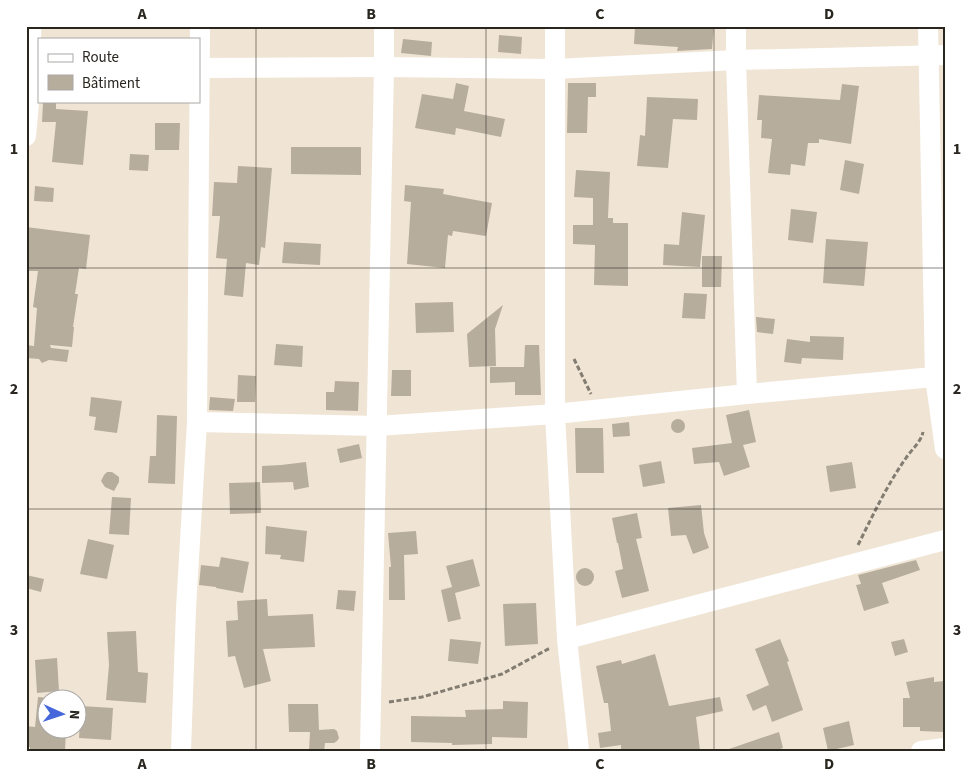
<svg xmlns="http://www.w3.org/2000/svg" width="971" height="777" viewBox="0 0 971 777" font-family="'Source Sans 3',sans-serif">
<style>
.building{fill:#b7ad9d}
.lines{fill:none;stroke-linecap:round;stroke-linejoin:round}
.path{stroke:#837c71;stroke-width:3;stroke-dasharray:5 2.5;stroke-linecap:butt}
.street{stroke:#fff;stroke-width:20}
.grid{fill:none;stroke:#29251f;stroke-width:1;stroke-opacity:0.55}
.neatline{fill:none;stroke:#29251f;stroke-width:2}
.grid-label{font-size:16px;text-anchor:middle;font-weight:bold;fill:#29251f}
</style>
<rect width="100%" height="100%" fill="#f0e5d5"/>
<g class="building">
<path d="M 635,26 L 714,26 L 712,49 L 677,51 L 678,47 L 634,44 Z"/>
<path d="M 499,35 L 522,37 L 521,54 L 498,52 Z"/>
<path d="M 403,39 L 432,42 L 431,56 L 401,53 Z"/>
<path d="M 456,83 L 469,86 L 464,111 L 505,119 L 501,137 L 456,128 L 455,135 L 415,128 L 422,94 L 453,99 Z"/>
<path d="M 568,83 L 596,83 L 596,97 L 588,97 L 587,133 L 567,133 Z"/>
<path d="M 842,84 L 859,86 L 851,144 L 819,139 L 819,143 L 808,143 L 805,166 L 791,164 L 790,175 L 768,173 L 772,139 L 761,138 L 762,120 L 757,120 L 759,95 L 840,100 Z"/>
<path d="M 647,97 L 698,99 L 697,120 L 673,119 L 668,168 L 637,166 L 640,135 L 645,136 Z"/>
<path d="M 43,102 L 56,103 L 56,109 L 88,111 L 83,165 L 52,162 L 56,122 L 42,122 Z"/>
<path d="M 155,123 L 180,123 L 179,150 L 155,150 Z"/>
<path d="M 291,147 L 361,147 L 361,175 L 291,174 Z"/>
<path d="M 130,154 L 149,155 L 148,171 L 129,170 Z"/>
<path d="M 845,160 L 864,164 L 859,194 L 840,190 Z"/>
<path d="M 238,166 L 272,168 L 265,248 L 261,247 L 259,265 L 246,263 L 243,297 L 224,295 L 227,259 L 216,258 L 220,216 L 212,216 L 214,182 L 237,183 Z"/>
<path d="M 576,170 L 610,172 L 608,218 L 613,218 L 613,223 L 628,223 L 628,286 L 594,285 L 595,245 L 573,244 L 573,225 L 593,225 L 593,198 L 574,197 Z"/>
<path d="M 405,185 L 444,189 L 443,194 L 492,203 L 486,236 L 453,231 L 452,236 L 448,235 L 445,268 L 407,264 L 411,202 L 404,201 Z"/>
<path d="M 35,186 L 54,188 L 53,202 L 34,201 Z"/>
<path d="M 791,209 L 817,212 L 813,243 L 788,240 Z"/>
<path d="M 682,212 L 705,215 L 700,267 L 663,265 L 664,244 L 679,245 Z"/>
<path d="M 26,227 L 90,235 L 86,269 L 79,268 L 75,294 L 78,294 L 73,327 L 74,327 L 72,347 L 50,345 L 51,348 L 69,350 L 67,362 L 49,360 L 42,363 L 39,359 L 26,358 L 26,345 L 34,346 L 37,308 L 33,307 L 38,271 L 26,271 Z"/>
<path d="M 826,239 L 868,242 L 864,286 L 823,283 Z"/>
<path d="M 284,242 L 321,244 L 320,265 L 282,263 Z"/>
<path d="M 702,256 L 722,256 L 721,287 L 702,287 Z"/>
<path d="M 684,293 L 707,294 L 705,319 L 682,318 Z"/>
<path d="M 453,302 L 454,332 L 416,333 L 415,303 Z"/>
<path d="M 503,305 L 495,329 L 496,366 L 469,367 L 467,334 Z"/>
<path d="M 756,317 L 775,319 L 773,334 L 757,332 Z"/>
<path d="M 810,336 L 844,337 L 843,360 L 802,358 L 801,364 L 784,362 L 787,339 L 810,342 Z"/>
<path d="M 276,344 L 303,346 L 302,367 L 274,365 Z"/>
<path d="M 525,345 L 539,345 L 541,395 L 515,395 L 515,382 L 490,383 L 490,367 L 524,367 Z"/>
<path d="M 392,370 L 411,370 L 411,396 L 391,396 Z"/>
<path d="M 238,375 L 256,376 L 255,402 L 237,402 Z"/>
<path d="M 335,381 L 359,382 L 358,411 L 326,410 L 326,392 L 334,392 Z"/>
<path d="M 91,397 L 122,401 L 117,433 L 94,430 L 96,417 L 89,416 Z"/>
<path d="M 210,397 L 235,399 L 233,411 L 209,410 Z"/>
<path d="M 749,410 L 756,442 L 743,445 L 750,467 L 724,476 L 719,462 L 694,464 L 692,448 L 732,443 L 726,415 Z"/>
<path d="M 157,415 L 177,416 L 175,484 L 148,483 L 150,456 L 156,456 Z"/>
<circle cx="678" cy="426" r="7"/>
<path d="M 629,422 L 630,436 L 613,437 L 612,424 Z"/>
<path d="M 575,428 L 603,428 L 604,473 L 576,473 Z"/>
<path d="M 359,444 L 362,458 L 340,463 L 337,449 Z"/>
<path d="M 661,461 L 665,483 L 643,487 L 639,465 Z"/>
<path d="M 306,462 L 309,487 L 294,490 L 293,482 L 262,483 L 262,466 L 281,465 Z"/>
<path d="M 852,462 L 856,488 L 830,492 L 826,466 Z"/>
<path d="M 107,472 L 112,472 L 119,477 L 119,482 L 114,491 L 105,487 L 101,481 L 104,475 Z"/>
<path d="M 260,482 L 261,513 L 230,514 L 229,483 Z"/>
<path d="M 112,497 L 131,498 L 129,535 L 109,534 Z"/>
<path d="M 701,505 L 704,533 L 709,548 L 693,554 L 686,535 L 671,536 L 668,508 Z"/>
<path d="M 637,513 L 642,538 L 636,539 L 649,591 L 622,598 L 615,571 L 623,569 L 618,543 L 617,543 L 612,518 Z"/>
<path d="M 266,526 L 307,531 L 304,562 L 280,559 L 281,555 L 265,554 Z"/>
<path d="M 416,531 L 418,554 L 404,555 L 405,600 L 389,600 L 389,567 L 391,567 L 388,533 Z"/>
<path d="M 88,539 L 114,545 L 107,579 L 80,574 Z"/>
<path d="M 221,557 L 249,562 L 243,593 L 216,588 L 216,587 L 199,585 L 201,565 L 219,567 Z"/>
<path d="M 473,559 L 480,586 L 455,593 L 461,619 L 448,622 L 441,590 L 452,587 L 446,566 Z"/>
<path d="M 916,560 L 920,570 L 882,583 L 889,603 L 864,611 L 856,585 L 861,584 L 858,575 Z"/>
<circle cx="585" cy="577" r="9"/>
<path d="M 26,575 L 44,579 L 41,592 L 26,588 Z"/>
<path d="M 338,590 L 356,591 L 354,611 L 336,609 Z"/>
<path d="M 267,599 L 268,616 L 313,614 L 315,647 L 263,649 L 271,681 L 244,688 L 235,656 L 228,657 L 226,621 L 238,620 L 237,601 Z"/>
<path d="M 536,603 L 538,644 L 505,646 L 503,604 Z"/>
<path d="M 136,631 L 138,672 L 148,673 L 146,703 L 106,700 L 109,665 L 107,632 Z"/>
<path d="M 450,639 L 481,642 L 478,664 L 448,661 Z"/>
<path d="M 780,639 L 789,661 L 787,662 L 803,710 L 772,722 L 766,705 L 753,711 L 746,695 L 769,685 L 755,649 Z"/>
<path d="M 904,639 L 908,652 L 895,656 L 891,642 Z"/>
<path d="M 655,654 L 669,706 L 720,697 L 723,711 L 696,717 L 700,751 L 621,751 L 621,745 L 600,748 L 598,733 L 611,731 L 608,703 L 604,703 L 596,666 L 621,660 L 622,664 Z"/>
<path d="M 57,658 L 59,691 L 37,693 L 35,660 Z"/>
<path d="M 934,677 L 934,682 L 945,681 L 945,732 L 920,731 L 920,727 L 903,727 L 903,698 L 910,698 L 906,682 Z"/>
<path d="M 38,697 L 48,698 L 48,730 L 66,730 L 65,751 L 30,751 L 30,747 L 26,746 L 26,726 L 35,727 Z"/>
<path d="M 503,701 L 528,702 L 527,738 L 492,737 L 492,744 L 452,745 L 452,743 L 411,742 L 411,716 L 466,717 L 465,710 L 503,709 Z"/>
<path d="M 288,704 L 318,704 L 319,730 L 334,729 L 337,731 L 339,738 L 337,741 L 334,743 L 325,743 L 324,751 L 309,751 L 310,732 L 289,732 Z"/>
<path d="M 81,706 L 113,708 L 111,740 L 79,738 Z"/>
<path d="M 849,721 L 854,745 L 828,751 L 823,728 Z"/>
<path d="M 779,732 L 783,748 L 774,751 L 729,751 L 729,749 Z"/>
</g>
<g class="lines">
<g class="path">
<path d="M 574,359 L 591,394"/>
<path d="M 858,545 C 873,515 887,485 906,458 C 912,449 921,442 923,432"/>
<path d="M 389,702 L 422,697 L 502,674 L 550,648"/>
</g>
<g class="street">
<path d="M 555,26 L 555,414 L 567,639 L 579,751"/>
<path d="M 736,26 L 736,60 L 747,394"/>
<path d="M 928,26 L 935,377 L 945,449"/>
<path d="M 199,68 L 384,67 L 555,69 L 736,60 L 945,55"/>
<path d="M 26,136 L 32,70 L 31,26"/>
<path d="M 197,422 L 377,426 L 555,414 L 747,394 L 945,376"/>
<path d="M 567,639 L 945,540"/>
<path d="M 181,751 L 186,609 L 197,422 L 200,26"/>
<path d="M 370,751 L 384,67 L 384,26"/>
<path d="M 921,751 L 945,748"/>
</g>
</g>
<path class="grid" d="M 256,26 L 256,751M 486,26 L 486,751M 714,26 L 714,751M 26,268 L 945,268M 26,509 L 945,509"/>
<rect width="971" height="777" fill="none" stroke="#ffffff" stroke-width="55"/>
<rect x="38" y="38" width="162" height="65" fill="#ffffff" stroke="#a9a8a5"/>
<rect x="48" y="54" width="25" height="8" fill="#ffffff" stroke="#a9a8a5"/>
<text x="82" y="62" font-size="15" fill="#29251f">Route</text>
<rect x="48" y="75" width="25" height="15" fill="#b7ad9d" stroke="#a9a8a5"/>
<text x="82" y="88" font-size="15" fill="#29251f">Bâtiment</text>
<g transform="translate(62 714) rotate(93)"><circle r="24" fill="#ffffff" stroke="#a9a8a5"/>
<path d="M0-4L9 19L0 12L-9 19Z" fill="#4667da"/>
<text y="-8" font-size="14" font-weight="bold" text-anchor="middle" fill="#29251f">N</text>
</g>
<rect x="28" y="28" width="916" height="722" class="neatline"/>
<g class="grid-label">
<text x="142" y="19">A</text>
<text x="371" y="19">B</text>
<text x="600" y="19">C</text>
<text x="829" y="19">D</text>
<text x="14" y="154">1</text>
<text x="957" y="154">1</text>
<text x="14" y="394">2</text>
<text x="957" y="394">2</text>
<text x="14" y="635">3</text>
<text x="957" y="635">3</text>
<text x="142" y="769">A</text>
<text x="371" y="769">B</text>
<text x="600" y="769">C</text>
<text x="829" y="769">D</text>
</g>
</svg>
